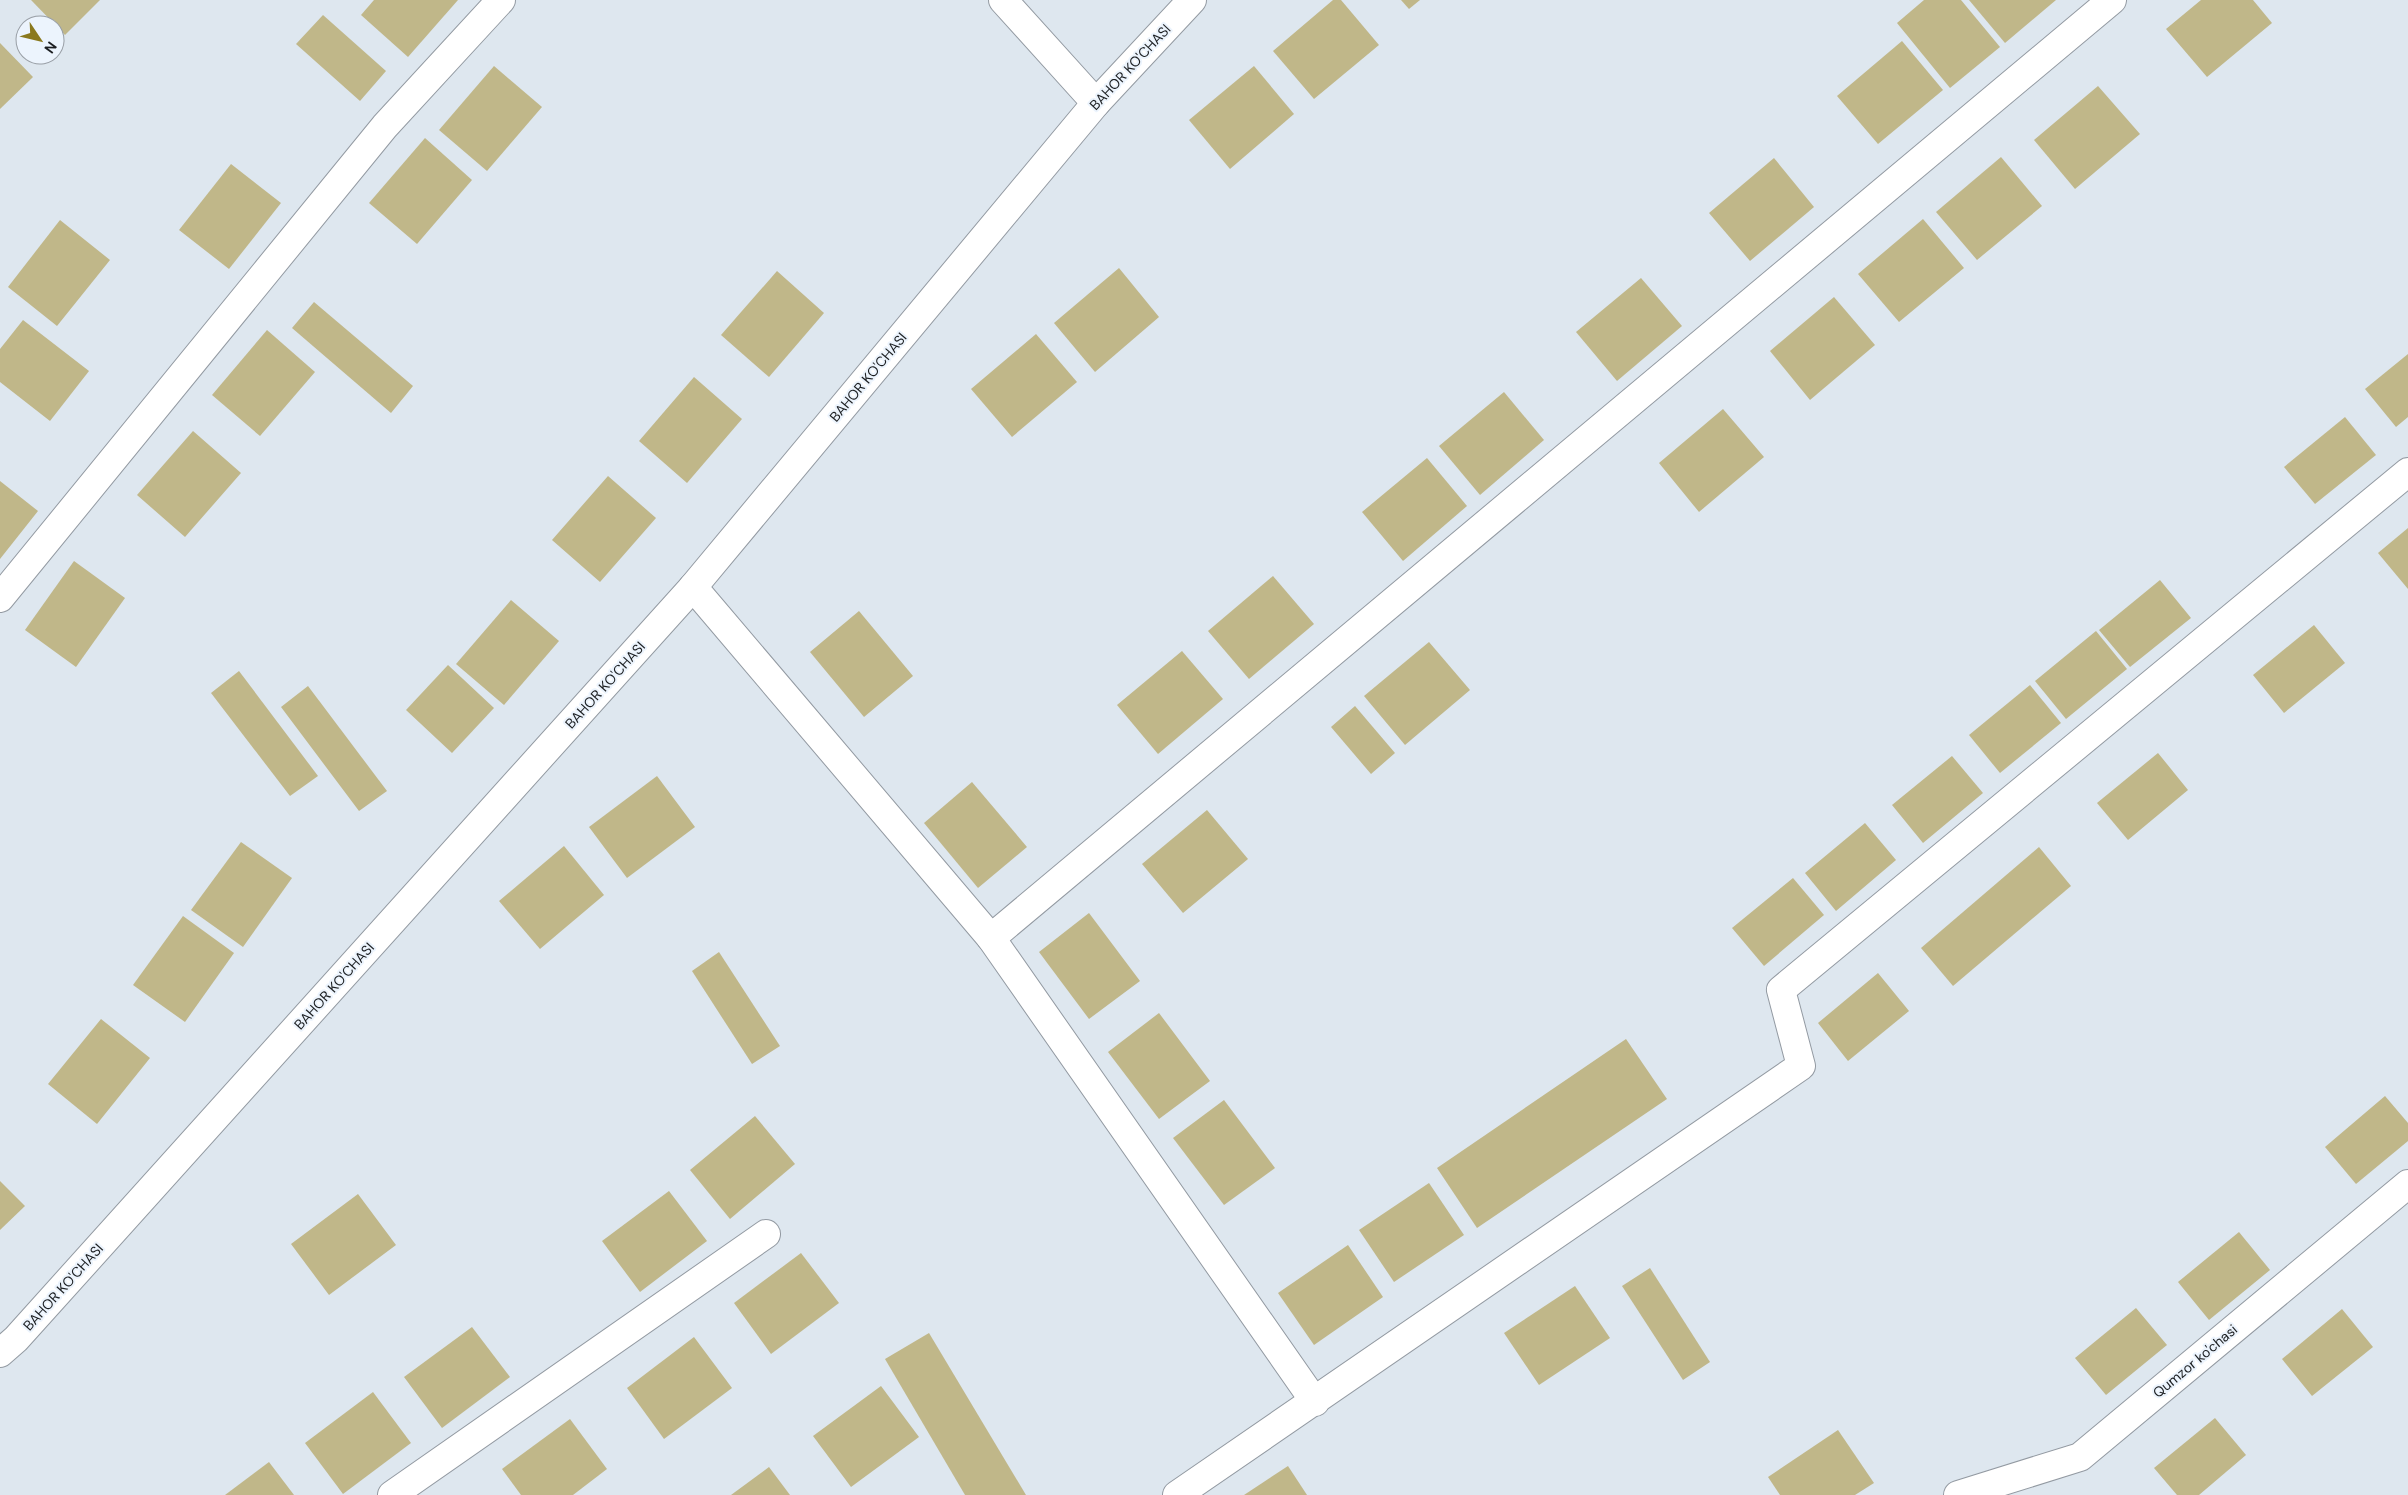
<svg xmlns="http://www.w3.org/2000/svg" width="2408" height="1495" viewBox="0 0 2408 1495" font-family="'DM Sans',sans-serif">
<style>
.building{fill:#c0b789}
.lines{fill:none;stroke-linecap:round;stroke-linejoin:round}
.minor-casing{stroke:#939aa2;stroke-width:30}
.tertiary-casing{stroke:#939aa2;stroke-width:30}
.minor{stroke:#fff;stroke-width:28}
.tertiary{stroke:#fff;stroke-width:28}
.labels{text-anchor:middle;stroke-width:4;stroke-linejoin:round;paint-order:stroke}
.street-label{font-size:14px;fill:#1b1e21;stroke:#ecf4fd}
</style>
<rect width="100%" height="100%" fill="#dee7ef"/>
<g class="building">
<path d="M 31,0 L 100,0 L 65,35 Z"/>
<path d="M 374,0 L 458,0 L 408,57 L 361,15 Z"/>
<path d="M 1333,0 L 1341,0 L 1379,45 L 1314,99 L 1273,51 Z"/>
<path d="M 1401,0 L 1420,0 L 1409,9 Z"/>
<path d="M 1924,0 L 1961,0 L 2000,47 L 1950,88 L 1897,23 Z"/>
<path d="M 1969,0 L 2056,0 L 2005,43 Z"/>
<path d="M 2201,0 L 2253,0 L 2272,23 L 2207,77 L 2166,29 Z"/>
<path d="M 323,15 L 386,71 L 360,101 L 296,44 Z"/>
<path d="M 1902,41 L 1943,90 L 1878,144 L 1837,96 Z"/>
<path d="M 0,43 L 33,77 L 0,109 Z"/>
<path d="M 494,66 L 542,107 L 487,171 L 439,130 Z"/>
<path d="M 1254,66 L 1294,114 L 1230,169 L 1189,120 Z"/>
<path d="M 2098,86 L 2140,134 L 2075,189 L 2034,140 Z"/>
<path d="M 425,138 L 472,180 L 417,244 L 369,203 Z"/>
<path d="M 2001,157 L 2042,206 L 1977,260 L 1936,212 Z"/>
<path d="M 1774,158 L 1814,207 L 1750,261 L 1709,213 Z"/>
<path d="M 231,164 L 281,203 L 229,269 L 179,230 Z"/>
<path d="M 1923,219 L 1964,268 L 1899,322 L 1858,274 Z"/>
<path d="M 60,220 L 110,260 L 57,326 L 8,287 Z"/>
<path d="M 1119,268 L 1159,317 L 1095,372 L 1054,323 Z"/>
<path d="M 777,271 L 824,313 L 769,377 L 721,335 Z"/>
<path d="M 1641,278 L 1682,326 L 1617,381 L 1576,332 Z"/>
<path d="M 1834,297 L 1875,345 L 1810,400 L 1770,351 Z"/>
<path d="M 314,302 L 413,386 L 391,413 L 292,328 Z"/>
<path d="M 23,320 L 89,371 L 50,421 L 0,382 L 0,349 Z"/>
<path d="M 267,330 L 315,372 L 260,436 L 212,395 Z"/>
<path d="M 1036,334 L 1077,382 L 1012,437 L 971,389 Z"/>
<path d="M 2408,354 L 2408,417 L 2396,427 L 2365,389 Z"/>
<path d="M 694,377 L 742,419 L 687,483 L 639,441 Z"/>
<path d="M 1504,392 L 1544,440 L 1480,495 L 1439,446 Z"/>
<path d="M 1723,409 L 1764,457 L 1699,512 L 1659,463 Z"/>
<path d="M 2345,417 L 2376,455 L 2315,504 L 2284,467 Z"/>
<path d="M 193,431 L 241,473 L 185,537 L 137,495 Z"/>
<path d="M 1427,458 L 1467,506 L 1403,561 L 1362,512 Z"/>
<path d="M 608,476 L 656,518 L 600,582 L 552,540 Z"/>
<path d="M 0,481 L 38,511 L 0,559 Z"/>
<path d="M 2408,528 L 2408,589 L 2378,553 Z"/>
<path d="M 74,561 L 125,598 L 76,667 L 25,630 Z"/>
<path d="M 1273,576 L 1314,624 L 1249,679 L 1208,631 Z"/>
<path d="M 2160,580 L 2191,618 L 2130,667 L 2099,630 Z"/>
<path d="M 511,600 L 559,641 L 504,705 L 456,664 Z"/>
<path d="M 859,611 L 913,676 L 864,717 L 810,652 Z"/>
<path d="M 2314,625 L 2345,663 L 2284,713 L 2253,675 Z"/>
<path d="M 2096,631 L 2127,669 L 2066,719 L 2035,681 Z"/>
<path d="M 1429,642 L 1470,690 L 1405,745 L 1364,696 Z"/>
<path d="M 1182,651 L 1223,699 L 1158,754 L 1117,705 Z"/>
<path d="M 448,665 L 494,708 L 452,753 L 406,710 Z"/>
<path d="M 239,671 L 318,776 L 290,796 L 211,693 Z"/>
<path d="M 2030,685 L 2061,723 L 2000,773 L 1969,735 Z"/>
<path d="M 308,686 L 387,791 L 359,811 L 281,707 Z"/>
<path d="M 1355,706 L 1395,753 L 1371,774 L 1331,727 Z"/>
<path d="M 2158,753 L 2188,790 L 2128,840 L 2097,803 Z"/>
<path d="M 1952,756 L 1983,793 L 1923,843 L 1892,805 Z"/>
<path d="M 657,776 L 695,827 L 627,878 L 589,827 Z"/>
<path d="M 972,782 L 1027,847 L 978,888 L 924,823 Z"/>
<path d="M 1207,810 L 1248,859 L 1183,913 L 1142,864 Z"/>
<path d="M 1865,823 L 1896,860 L 1836,911 L 1805,873 Z"/>
<path d="M 241,842 L 292,878 L 243,947 L 191,910 Z"/>
<path d="M 564,846 L 604,895 L 540,949 L 499,901 Z"/>
<path d="M 2039,847 L 2071,886 L 1953,986 L 1921,948 Z"/>
<path d="M 1793,878 L 1824,915 L 1764,966 L 1732,928 Z"/>
<path d="M 1089,913 L 1140,981 L 1089,1019 L 1039,952 Z"/>
<path d="M 183,916 L 234,953 L 185,1022 L 133,985 Z"/>
<path d="M 719,952 L 780,1046 L 752,1064 L 692,971 Z"/>
<path d="M 1878,973 L 1909,1011 L 1848,1061 L 1818,1023 Z"/>
<path d="M 1159,1013 L 1210,1081 L 1159,1119 L 1108,1052 Z"/>
<path d="M 101,1019 L 150,1058 L 97,1124 L 48,1084 Z"/>
<path d="M 1626,1039 L 1667,1099 L 1477,1228 L 1437,1168 Z"/>
<path d="M 2385,1096 L 2408,1123 L 2408,1141 L 2356,1184 L 2325,1147 Z"/>
<path d="M 1224,1100 L 1275,1168 L 1224,1205 L 1173,1138 Z"/>
<path d="M 755,1116 L 795,1164 L 730,1219 L 690,1170 Z"/>
<path d="M 0,1181 L 25,1206 L 0,1230 Z"/>
<path d="M 1429,1183 L 1464,1235 L 1394,1282 L 1359,1230 Z"/>
<path d="M 669,1191 L 707,1241 L 640,1292 L 602,1241 Z"/>
<path d="M 358,1194 L 396,1245 L 329,1295 L 291,1244 Z"/>
<path d="M 2239,1232 L 2270,1270 L 2209,1320 L 2178,1282 Z"/>
<path d="M 1348,1245 L 1383,1297 L 1314,1345 L 1278,1293 Z"/>
<path d="M 801,1253 L 839,1303 L 771,1354 L 734,1303 Z"/>
<path d="M 1650,1268 L 1710,1362 L 1683,1380 L 1622,1286 Z"/>
<path d="M 1575,1286 L 1610,1338 L 1539,1385 L 1504,1333 Z"/>
<path d="M 2136,1308 L 2167,1345 L 2106,1395 L 2075,1358 Z"/>
<path d="M 2342,1309 L 2373,1347 L 2312,1396 L 2282,1359 Z"/>
<path d="M 472,1327 L 510,1377 L 442,1428 L 404,1377 Z"/>
<path d="M 929,1333 L 1026,1495 L 965,1495 L 885,1359 Z"/>
<path d="M 694,1337 L 732,1388 L 664,1439 L 627,1388 Z"/>
<path d="M 881,1386 L 919,1437 L 851,1487 L 813,1436 Z"/>
<path d="M 373,1392 L 411,1443 L 343,1494 L 305,1443 Z"/>
<path d="M 2215,1418 L 2246,1455 L 2199,1495 L 2177,1495 L 2154,1468 Z"/>
<path d="M 570,1419 L 607,1469 L 573,1495 L 521,1495 L 502,1469 Z"/>
<path d="M 1838,1430 L 1874,1483 L 1855,1495 L 1780,1495 L 1768,1477 Z"/>
<path d="M 269,1462 L 294,1495 L 225,1495 Z"/>
<path d="M 1288,1466 L 1307,1495 L 1244,1495 Z"/>
<path d="M 769,1467 L 790,1495 L 731,1495 Z"/>
</g>
<g class="lines">
<defs>
<g id="minor">
<path d="M 1003,0 L 1096,103"/>
<path d="M 693,587 L 991,938 L 1315,1402"/>
<path d="M 0,598 L 385,126 L 501,0"/>
<path d="M 991,938 L 2112,0"/>
<path d="M 392,1495 L 766,1234"/>
<path d="M 1177,1495 L 1801,1066 L 1781,990 L 2408,472"/>
<path d="M 1958,1495 L 2080,1457 L 2408,1184"/>
</g>
<path id="tertiary" d="M 0,1353 L 16,1339 L 693,587 L 1096,103 L 1192,0"/>
</defs>
<use href="#minor" class="minor-casing"/>
<use href="#tertiary" class="tertiary-casing"/>
<use href="#minor" class="minor"/>
<use href="#tertiary" class="tertiary"/>
</g>
<g class="labels">
<g class="street-label">
<text transform="translate(1130 67) rotate(-47)" y="5">BAHOR KO'CHASI</text>
<text transform="translate(868 377) rotate(-50)" y="5">BAHOR KO'CHASI</text>
<text transform="translate(605 685) rotate(-48)" y="5">BAHOR KO'CHASI</text>
<text transform="translate(334 986) rotate(-48)" y="5">BAHOR KO'CHASI</text>
<text transform="translate(63 1287) rotate(-48)" y="5">BAHOR KO'CHASI</text>
<text transform="translate(2195 1361) rotate(-40)" y="5">Qumzor ko'chasi</text>
</g>
</g>
<g transform="translate(40 40) rotate(125)"><circle r="24" fill="#ecf4fd" stroke="#989ea5"/>
<path d="M0-4L9 19L0 12L-9 19Z" fill="#8a791e"/>
<text y="-8" font-size="14" font-weight="bold" text-anchor="middle" fill="#1b1e21">N</text>
</g>
</svg>
